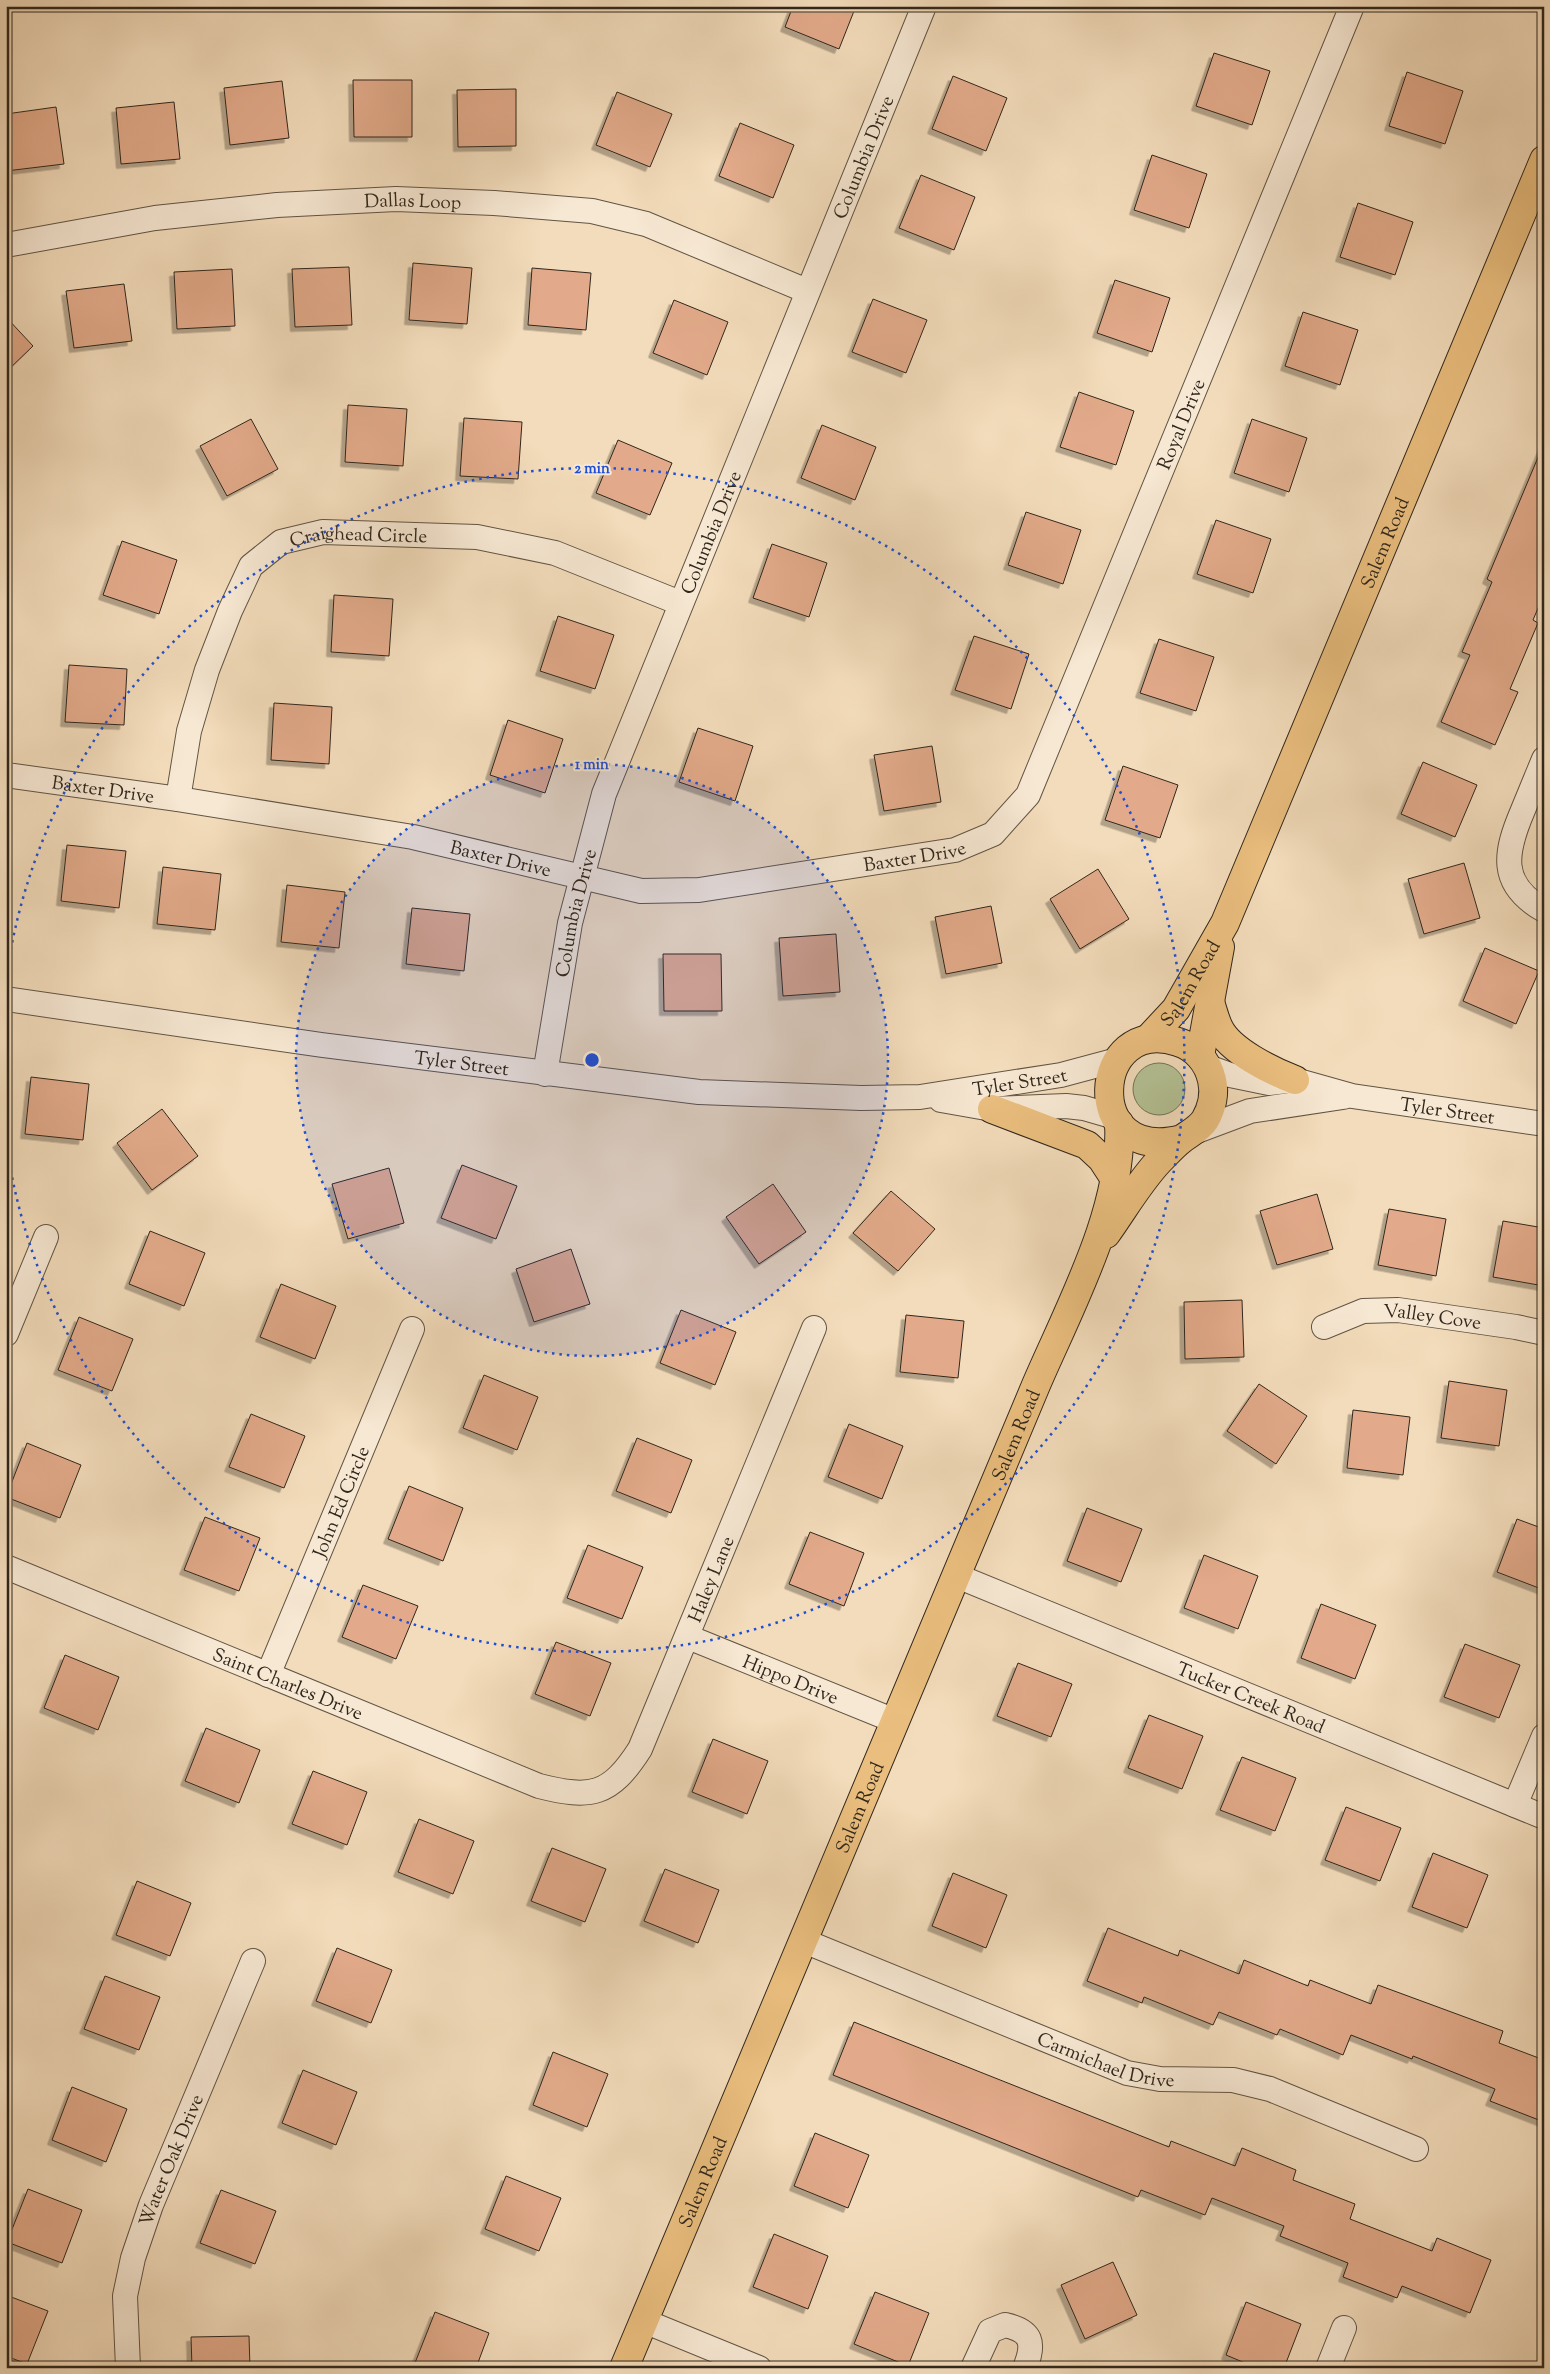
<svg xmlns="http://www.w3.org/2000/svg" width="1550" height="2374" viewBox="0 0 1550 2374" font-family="'Sorts Mill Goudy',serif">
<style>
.green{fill:#b4c295;stroke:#727458}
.building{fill:#e2aa8a;stroke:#30271c;filter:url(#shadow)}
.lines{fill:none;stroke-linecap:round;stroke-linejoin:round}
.minor-casing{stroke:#615444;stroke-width:26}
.major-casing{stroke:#30271c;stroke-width:30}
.minor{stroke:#f7e8d3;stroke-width:24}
.major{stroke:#eabe7e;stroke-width:28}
.ring{fill:none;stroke:#1d4ed8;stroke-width:2.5;stroke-dasharray:2.5 5}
.labels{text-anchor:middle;stroke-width:4;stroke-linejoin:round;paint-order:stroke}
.street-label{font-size:19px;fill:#30271c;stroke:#f7e8d3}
.centre{fill:#1d4ed8;stroke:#f7e8d3;stroke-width:2.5}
.ring-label{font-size:15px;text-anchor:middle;font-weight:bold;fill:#1d4ed8;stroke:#f7e8d3;stroke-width:4;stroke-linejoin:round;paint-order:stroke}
</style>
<defs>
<filter id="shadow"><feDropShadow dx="-4.5" dy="4.5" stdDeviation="0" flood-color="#0004"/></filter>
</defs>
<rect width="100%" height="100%" fill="#f3dcbb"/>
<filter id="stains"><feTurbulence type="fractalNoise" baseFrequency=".004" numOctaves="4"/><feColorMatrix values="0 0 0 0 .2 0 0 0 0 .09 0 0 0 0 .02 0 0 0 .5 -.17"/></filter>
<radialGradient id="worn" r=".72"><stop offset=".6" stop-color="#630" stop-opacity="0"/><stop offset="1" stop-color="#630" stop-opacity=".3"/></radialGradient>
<circle class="green" cx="1159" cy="1089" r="26"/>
<g class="building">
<path d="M 793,6 L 856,6 L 839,49 L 785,27 Z"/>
<path d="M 1214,53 L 1270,71 L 1252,125 L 1196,106 Z"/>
<path d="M 1407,72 L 1463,91 L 1445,144 L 1389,126 Z"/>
<path d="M 953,76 L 1007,98 L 986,151 L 932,129 Z"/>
<path d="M 353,80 L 412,80 L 412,137 L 354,137 Z"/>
<path d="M 282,81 L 289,138 L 230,145 L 224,88 Z"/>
<path d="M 516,89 L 516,146 L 458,147 L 457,90 Z"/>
<path d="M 617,92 L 672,114 L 650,167 L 596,145 Z"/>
<path d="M 174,102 L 180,159 L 121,164 L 116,108 Z"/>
<path d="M 56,107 L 64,164 L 6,171 L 6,114 Z"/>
<path d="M 740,123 L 794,145 L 773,198 L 719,176 Z"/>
<path d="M 1152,155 L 1207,174 L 1189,228 L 1134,210 Z"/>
<path d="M 921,175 L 975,197 L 954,250 L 899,228 Z"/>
<path d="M 1358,203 L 1413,222 L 1395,275 L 1340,257 Z"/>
<path d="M 413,263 L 472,268 L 467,324 L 409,320 Z"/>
<path d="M 349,267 L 352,325 L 295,327 L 292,269 Z"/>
<path d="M 532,268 L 591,273 L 586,330 L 528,325 Z"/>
<path d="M 232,269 L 235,326 L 177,329 L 174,272 Z"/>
<path d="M 1115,280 L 1170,298 L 1152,352 L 1097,333 Z"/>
<path d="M 124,284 L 132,341 L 74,348 L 66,291 Z"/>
<path d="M 873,299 L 927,320 L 906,373 L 852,352 Z"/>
<path d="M 674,300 L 728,322 L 707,375 L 653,353 Z"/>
<path d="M 1303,312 L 1358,330 L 1340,385 L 1285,366 Z"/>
<path d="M 6,317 L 33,346 L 6,372 Z"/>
<path d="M 1079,392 L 1134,411 L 1116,465 L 1060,447 Z"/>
<path d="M 348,405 L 407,409 L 403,466 L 345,462 Z"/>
<path d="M 464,418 L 522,422 L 518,479 L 460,476 Z"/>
<path d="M 251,419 L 278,469 L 227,496 L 200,446 Z"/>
<path d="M 1252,419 L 1307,438 L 1289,492 L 1234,473 Z"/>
<path d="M 822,425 L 876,447 L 855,500 L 801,478 Z"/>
<path d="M 618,440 L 672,463 L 650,515 L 596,493 Z"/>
<path d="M 1544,443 L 1544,594 L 1533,620 L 1538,623 L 1510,689 L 1518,692 L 1495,745 L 1441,722 L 1470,655 L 1462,652 L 1492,582 L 1487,579 Z"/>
<path d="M 1026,512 L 1081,530 L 1063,584 L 1008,565 Z"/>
<path d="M 1216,520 L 1271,539 L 1253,593 L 1197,574 Z"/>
<path d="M 122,541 L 177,560 L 159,614 L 103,595 Z"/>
<path d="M 772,544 L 827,563 L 809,617 L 753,598 Z"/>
<path d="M 334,595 L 393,599 L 389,656 L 331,652 Z"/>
<path d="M 558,616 L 614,635 L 595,689 L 540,671 Z"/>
<path d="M 974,636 L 1029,654 L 1011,709 L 955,690 Z"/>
<path d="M 1159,639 L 1214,657 L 1196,711 L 1140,693 Z"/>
<path d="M 69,665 L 127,669 L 124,725 L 65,722 Z"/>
<path d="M 274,703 L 332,707 L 329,764 L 271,760 Z"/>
<path d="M 508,720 L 563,739 L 545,793 L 490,775 Z"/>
<path d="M 698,728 L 753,746 L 735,801 L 679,782 Z"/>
<path d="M 932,746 L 941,802 L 884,811 L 874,755 Z"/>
<path d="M 1423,762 L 1477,785 L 1455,837 L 1401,814 Z"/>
<path d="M 1123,766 L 1178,785 L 1160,838 L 1105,820 Z"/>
<path d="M 67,845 L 126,851 L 119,908 L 61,901 Z"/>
<path d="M 1464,863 L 1480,918 L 1424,934 L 1408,879 Z"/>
<path d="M 163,867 L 221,874 L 215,930 L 157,924 Z"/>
<path d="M 1098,869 L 1129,919 L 1080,949 L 1050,899 Z"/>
<path d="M 287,885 L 345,892 L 339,948 L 281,942 Z"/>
<path d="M 991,906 L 1002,963 L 946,974 L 935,917 Z"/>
<path d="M 412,908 L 470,914 L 464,971 L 406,964 Z"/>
<path d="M 836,934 L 840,992 L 783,996 L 779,938 Z"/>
<path d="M 1485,948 L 1539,971 L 1516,1024 L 1463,1001 Z"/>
<path d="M 663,954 L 721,954 L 722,1011 L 664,1011 Z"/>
<path d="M 31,1077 L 89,1084 L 83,1140 L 25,1134 Z"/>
<path d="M 162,1109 L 198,1156 L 152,1190 L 117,1143 Z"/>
<path d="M 462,1165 L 517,1186 L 496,1239 L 441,1218 Z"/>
<path d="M 389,1168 L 404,1223 L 348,1239 L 332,1184 Z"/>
<path d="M 773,1184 L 806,1232 L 759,1264 L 726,1217 Z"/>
<path d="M 891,1191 L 935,1229 L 898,1271 L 853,1233 Z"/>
<path d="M 1317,1194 L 1333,1249 L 1277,1265 L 1260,1211 Z"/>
<path d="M 1389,1209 L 1446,1219 L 1436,1276 L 1378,1265 Z"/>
<path d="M 1503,1221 L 1544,1228 L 1544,1286 L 1493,1277 Z"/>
<path d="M 150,1231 L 205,1253 L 184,1306 L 129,1284 Z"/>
<path d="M 571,1249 L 590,1304 L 534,1322 L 516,1269 Z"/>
<path d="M 281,1284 L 336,1306 L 315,1359 L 260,1337 Z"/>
<path d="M 1242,1300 L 1244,1357 L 1185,1359 L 1184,1302 Z"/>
<path d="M 681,1310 L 736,1332 L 715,1385 L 660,1363 Z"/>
<path d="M 906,1315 L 964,1321 L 958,1378 L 900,1372 Z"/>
<path d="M 79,1317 L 133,1339 L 112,1391 L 58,1370 Z"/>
<path d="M 484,1375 L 538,1397 L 517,1450 L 463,1428 Z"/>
<path d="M 1449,1381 L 1507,1390 L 1499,1446 L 1441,1438 Z"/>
<path d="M 1259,1384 L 1307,1416 L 1276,1464 L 1227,1431 Z"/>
<path d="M 1353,1410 L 1410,1417 L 1403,1475 L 1347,1468 Z"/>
<path d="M 251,1414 L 305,1436 L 284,1488 L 229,1467 Z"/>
<path d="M 849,1424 L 903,1446 L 882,1499 L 828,1477 Z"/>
<path d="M 637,1438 L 692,1460 L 671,1513 L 616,1491 Z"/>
<path d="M 27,1443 L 81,1465 L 60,1518 L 6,1497 Z"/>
<path d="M 409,1486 L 463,1508 L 443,1561 L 388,1539 Z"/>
<path d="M 1087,1508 L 1142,1529 L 1121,1582 L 1067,1561 Z"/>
<path d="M 205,1517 L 260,1538 L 239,1591 L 184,1570 Z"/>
<path d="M 1517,1519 L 1544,1529 L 1544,1590 L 1497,1572 Z"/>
<path d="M 810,1532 L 864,1553 L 844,1606 L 789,1584 Z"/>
<path d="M 588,1545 L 643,1567 L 622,1619 L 567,1598 Z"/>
<path d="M 1204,1555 L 1258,1576 L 1238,1629 L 1184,1608 Z"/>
<path d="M 363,1585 L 418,1606 L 396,1659 L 342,1637 Z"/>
<path d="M 1321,1604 L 1376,1625 L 1355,1679 L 1301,1658 Z"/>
<path d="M 556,1642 L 611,1663 L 590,1716 L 535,1694 Z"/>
<path d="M 1465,1644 L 1520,1665 L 1499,1718 L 1444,1697 Z"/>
<path d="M 65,1655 L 119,1677 L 98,1730 L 44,1708 Z"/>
<path d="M 1018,1663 L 1072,1684 L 1051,1737 L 997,1716 Z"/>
<path d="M 1149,1715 L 1203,1736 L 1182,1789 L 1128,1768 Z"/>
<path d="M 206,1728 L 260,1750 L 239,1803 L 185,1781 Z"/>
<path d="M 713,1739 L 768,1761 L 747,1814 L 692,1792 Z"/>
<path d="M 1242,1757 L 1296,1778 L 1275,1831 L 1220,1810 Z"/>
<path d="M 313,1771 L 367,1792 L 347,1845 L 292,1824 Z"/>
<path d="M 1346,1807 L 1401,1828 L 1380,1881 L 1325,1860 Z"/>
<path d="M 419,1819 L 474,1841 L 453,1894 L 398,1872 Z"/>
<path d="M 552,1848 L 606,1869 L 585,1922 L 531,1901 Z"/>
<path d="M 1433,1853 L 1488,1875 L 1467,1928 L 1412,1907 Z"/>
<path d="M 665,1869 L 719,1890 L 698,1943 L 644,1921 Z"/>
<path d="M 953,1873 L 1007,1895 L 986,1948 L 932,1926 Z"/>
<path d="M 137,1881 L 191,1903 L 170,1956 L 116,1935 Z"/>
<path d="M 1108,1928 L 1178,1956 L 1180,1950 L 1239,1974 L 1244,1960 L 1308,1986 L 1310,1980 L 1371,2004 L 1378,1985 L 1503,2031 L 1499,2043 L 1544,2060 L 1544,2122 L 1490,2101 L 1495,2089 L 1413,2056 L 1412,2059 L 1351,2035 L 1343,2055 L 1280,2029 L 1277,2035 L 1219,2012 L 1213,2025 L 1144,1997 L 1142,2003 L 1087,1981 Z"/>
<path d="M 337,1948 L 392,1970 L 371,2023 L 316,2001 Z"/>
<path d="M 105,1976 L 160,1997 L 139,2050 L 84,2029 Z"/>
<path d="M 854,2022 L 1169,2147 L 1171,2141 L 1235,2166 L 1242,2148 L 1296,2170 L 1293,2180 L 1355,2204 L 1350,2219 L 1432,2251 L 1437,2238 L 1491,2260 L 1470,2313 L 1402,2286 L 1397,2298 L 1343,2277 L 1348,2263 L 1280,2236 L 1284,2226 L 1212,2198 L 1205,2215 L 1141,2190 L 1138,2197 L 833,2075 Z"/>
<path d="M 553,2052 L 608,2074 L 587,2127 L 533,2105 Z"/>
<path d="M 303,2070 L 357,2092 L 336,2145 L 282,2123 Z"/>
<path d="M 72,2087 L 127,2109 L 106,2162 L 52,2140 Z"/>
<path d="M 815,2133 L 869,2155 L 848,2208 L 794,2186 Z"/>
<path d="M 506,2176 L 561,2198 L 539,2251 L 485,2229 Z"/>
<path d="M 28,2189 L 82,2210 L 62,2263 L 7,2242 Z"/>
<path d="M 221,2190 L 276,2211 L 255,2264 L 200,2243 Z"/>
<path d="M 774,2234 L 828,2256 L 808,2309 L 753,2287 Z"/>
<path d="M 1113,2262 L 1137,2315 L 1085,2339 L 1061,2285 Z"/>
<path d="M 875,2292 L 929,2313 L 908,2366 L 854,2344 Z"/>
<path d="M 6,2295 L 48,2311 L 27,2364 L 6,2356 Z"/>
<path d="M 1246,2302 L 1301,2324 L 1284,2368 L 1257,2368 L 1226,2355 Z"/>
<path d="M 435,2312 L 489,2333 L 476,2368 L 413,2368 Z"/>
<path d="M 249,2336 L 250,2368 L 192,2368 L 191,2337 Z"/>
</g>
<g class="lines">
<defs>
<g id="minor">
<path id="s1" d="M 6,245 L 155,218 L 277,205 L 396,199 L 494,203 L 592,211 L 646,224 L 807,291"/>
<path d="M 1544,759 C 1537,776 1530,793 1523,810 C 1505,852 1498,884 1544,910"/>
<path id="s2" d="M 6,775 L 178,799 L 413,837 L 641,891 L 699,890 L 955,850 L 993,834 L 1028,795 L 1352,6"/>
<path id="s3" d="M 178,799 L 189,731 L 207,670 L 230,611 L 251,566 L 281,542 L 323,532 L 477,537 L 555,553 L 680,603"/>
<path id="s4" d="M 6,999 L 322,1045 L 699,1092 L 861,1098 L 920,1097 L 1061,1075 L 1117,1060"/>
<path id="s5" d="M 1208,1067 L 1230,1075 L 1269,1083 L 1295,1080 L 1352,1096 L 1544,1124"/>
<path id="s6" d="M 545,1074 L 570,923 L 604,794 L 924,6"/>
<path d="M 941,1100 L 992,1109 L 1066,1106 L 1084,1108 L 1115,1117"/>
<path d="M 1194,1132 L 1250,1111 L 1343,1097"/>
<path id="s7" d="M 1324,1327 L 1363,1311 L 1398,1310 L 1516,1327 L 1544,1333"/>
<path d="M 6,1334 L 46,1237"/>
<path id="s8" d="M 6,1567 L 539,1786 C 591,1799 610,1796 640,1749 L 814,1328"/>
<path id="s9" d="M 957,1576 L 1544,1817"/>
<path id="s10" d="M 688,1637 L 895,1721"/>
<path id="s11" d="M 268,1675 L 412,1329"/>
<path d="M 1515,1805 L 1544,1736"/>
<path id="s12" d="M 804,1941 L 1127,2073 L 1160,2079 L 1233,2080 L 1270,2089 L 1416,2149"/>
<path d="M 644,2321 L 759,2368"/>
<path id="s13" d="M 128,2368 L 125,2296 L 133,2258 L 151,2205 L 253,1961"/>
<path d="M 973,2368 L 990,2331 L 1005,2325 C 1032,2331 1035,2343 1025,2368"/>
<path d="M 1328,2368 L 1344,2328"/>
</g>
<g id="major">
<path d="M 1210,1002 C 1213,1011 1215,1020 1219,1028 C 1230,1051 1272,1071 1295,1080"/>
<path id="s14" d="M 1149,1038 L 1176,1009 L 1225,923 L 1544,160"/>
<path d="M 1200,1056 L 1220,947"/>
<path d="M 992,1109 L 1087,1145 L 1102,1159 L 1115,1179"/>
<path d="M 1106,1234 C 1124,1209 1139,1182 1160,1160 C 1167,1153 1174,1145 1182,1139 C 1190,1133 1199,1129 1205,1120 C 1212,1108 1215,1093 1212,1080 C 1208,1062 1195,1047 1178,1042 C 1091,1013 1080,1166 1182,1139"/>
<path id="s15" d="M 624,2368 L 1036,1385 C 1069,1308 1124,1208 1119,1123"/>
</g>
</defs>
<use href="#minor" class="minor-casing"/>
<use href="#major" class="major-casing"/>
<use href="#minor" class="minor"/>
<use href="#major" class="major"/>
</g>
<circle cx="592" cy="1060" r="296" fill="#1d4ed8" fill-opacity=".12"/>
<g class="ring">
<circle cx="592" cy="1060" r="296"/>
<path d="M7 972A592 592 0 1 1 7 1148"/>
</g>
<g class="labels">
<g class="street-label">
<text dy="7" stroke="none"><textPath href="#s6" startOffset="974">Columbia Drive</textPath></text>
<text dy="7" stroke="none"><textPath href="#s1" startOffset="410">Dallas Loop</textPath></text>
<text dy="7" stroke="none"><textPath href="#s2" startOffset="1458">Royal Drive</textPath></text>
<text dy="7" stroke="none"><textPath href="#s6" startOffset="569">Columbia Drive</textPath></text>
<text dy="7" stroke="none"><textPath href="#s3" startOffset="362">Craighead Circle</textPath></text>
<text dy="7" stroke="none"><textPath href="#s14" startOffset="551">Salem Road</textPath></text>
<text dy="7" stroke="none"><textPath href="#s2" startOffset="98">Baxter Drive</textPath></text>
<text dy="7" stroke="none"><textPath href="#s2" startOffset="922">Baxter Drive</textPath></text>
<text dy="7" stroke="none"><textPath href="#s2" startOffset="502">Baxter Drive</textPath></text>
<text dy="7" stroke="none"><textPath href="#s6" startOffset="164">Columbia Drive</textPath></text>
<text dy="7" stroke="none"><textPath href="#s14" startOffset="69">Salem Road</textPath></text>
<text dy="7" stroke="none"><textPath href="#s4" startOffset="460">Tyler Street</textPath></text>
<text dy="7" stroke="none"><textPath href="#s4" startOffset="1021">Tyler Street</textPath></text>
<text dy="7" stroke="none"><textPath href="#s5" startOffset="245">Tyler Street</textPath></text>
<text dy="7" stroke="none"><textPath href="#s7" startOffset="112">Valley Cove</textPath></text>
<text dy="7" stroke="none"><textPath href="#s15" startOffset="1012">Salem Road</textPath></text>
<text dy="7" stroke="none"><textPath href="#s11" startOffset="188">John Ed Circle</textPath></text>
<text dy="7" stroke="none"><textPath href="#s8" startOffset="880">Haley Lane</textPath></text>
<text dy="7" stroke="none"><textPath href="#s10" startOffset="111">Hippo Drive</textPath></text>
<text dy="7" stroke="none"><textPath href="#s8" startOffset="305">Saint Charles Drive</textPath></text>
<text dy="7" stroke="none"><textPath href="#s9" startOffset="318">Tucker Creek Road</textPath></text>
<text dy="7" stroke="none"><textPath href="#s15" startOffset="608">Salem Road</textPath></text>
<text dy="7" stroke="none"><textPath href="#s12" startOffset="325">Carmichael Drive</textPath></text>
<text dy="7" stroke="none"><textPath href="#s13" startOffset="216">Water Oak Drive</textPath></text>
<text dy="7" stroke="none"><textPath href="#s15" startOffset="202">Salem Road</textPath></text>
</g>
</g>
<circle cx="592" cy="1060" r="8" class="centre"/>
<g class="ring-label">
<text x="592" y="473">2 min</text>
<text x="592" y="769">1 min</text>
</g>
<rect width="1550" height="2374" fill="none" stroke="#f3dcbb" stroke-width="25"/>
<rect x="8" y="8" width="1535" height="2359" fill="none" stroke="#30271c" stroke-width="2.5"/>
<rect x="12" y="12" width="1525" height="2349" fill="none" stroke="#30271c"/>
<rect width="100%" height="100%" filter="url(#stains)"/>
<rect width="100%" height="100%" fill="url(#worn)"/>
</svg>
